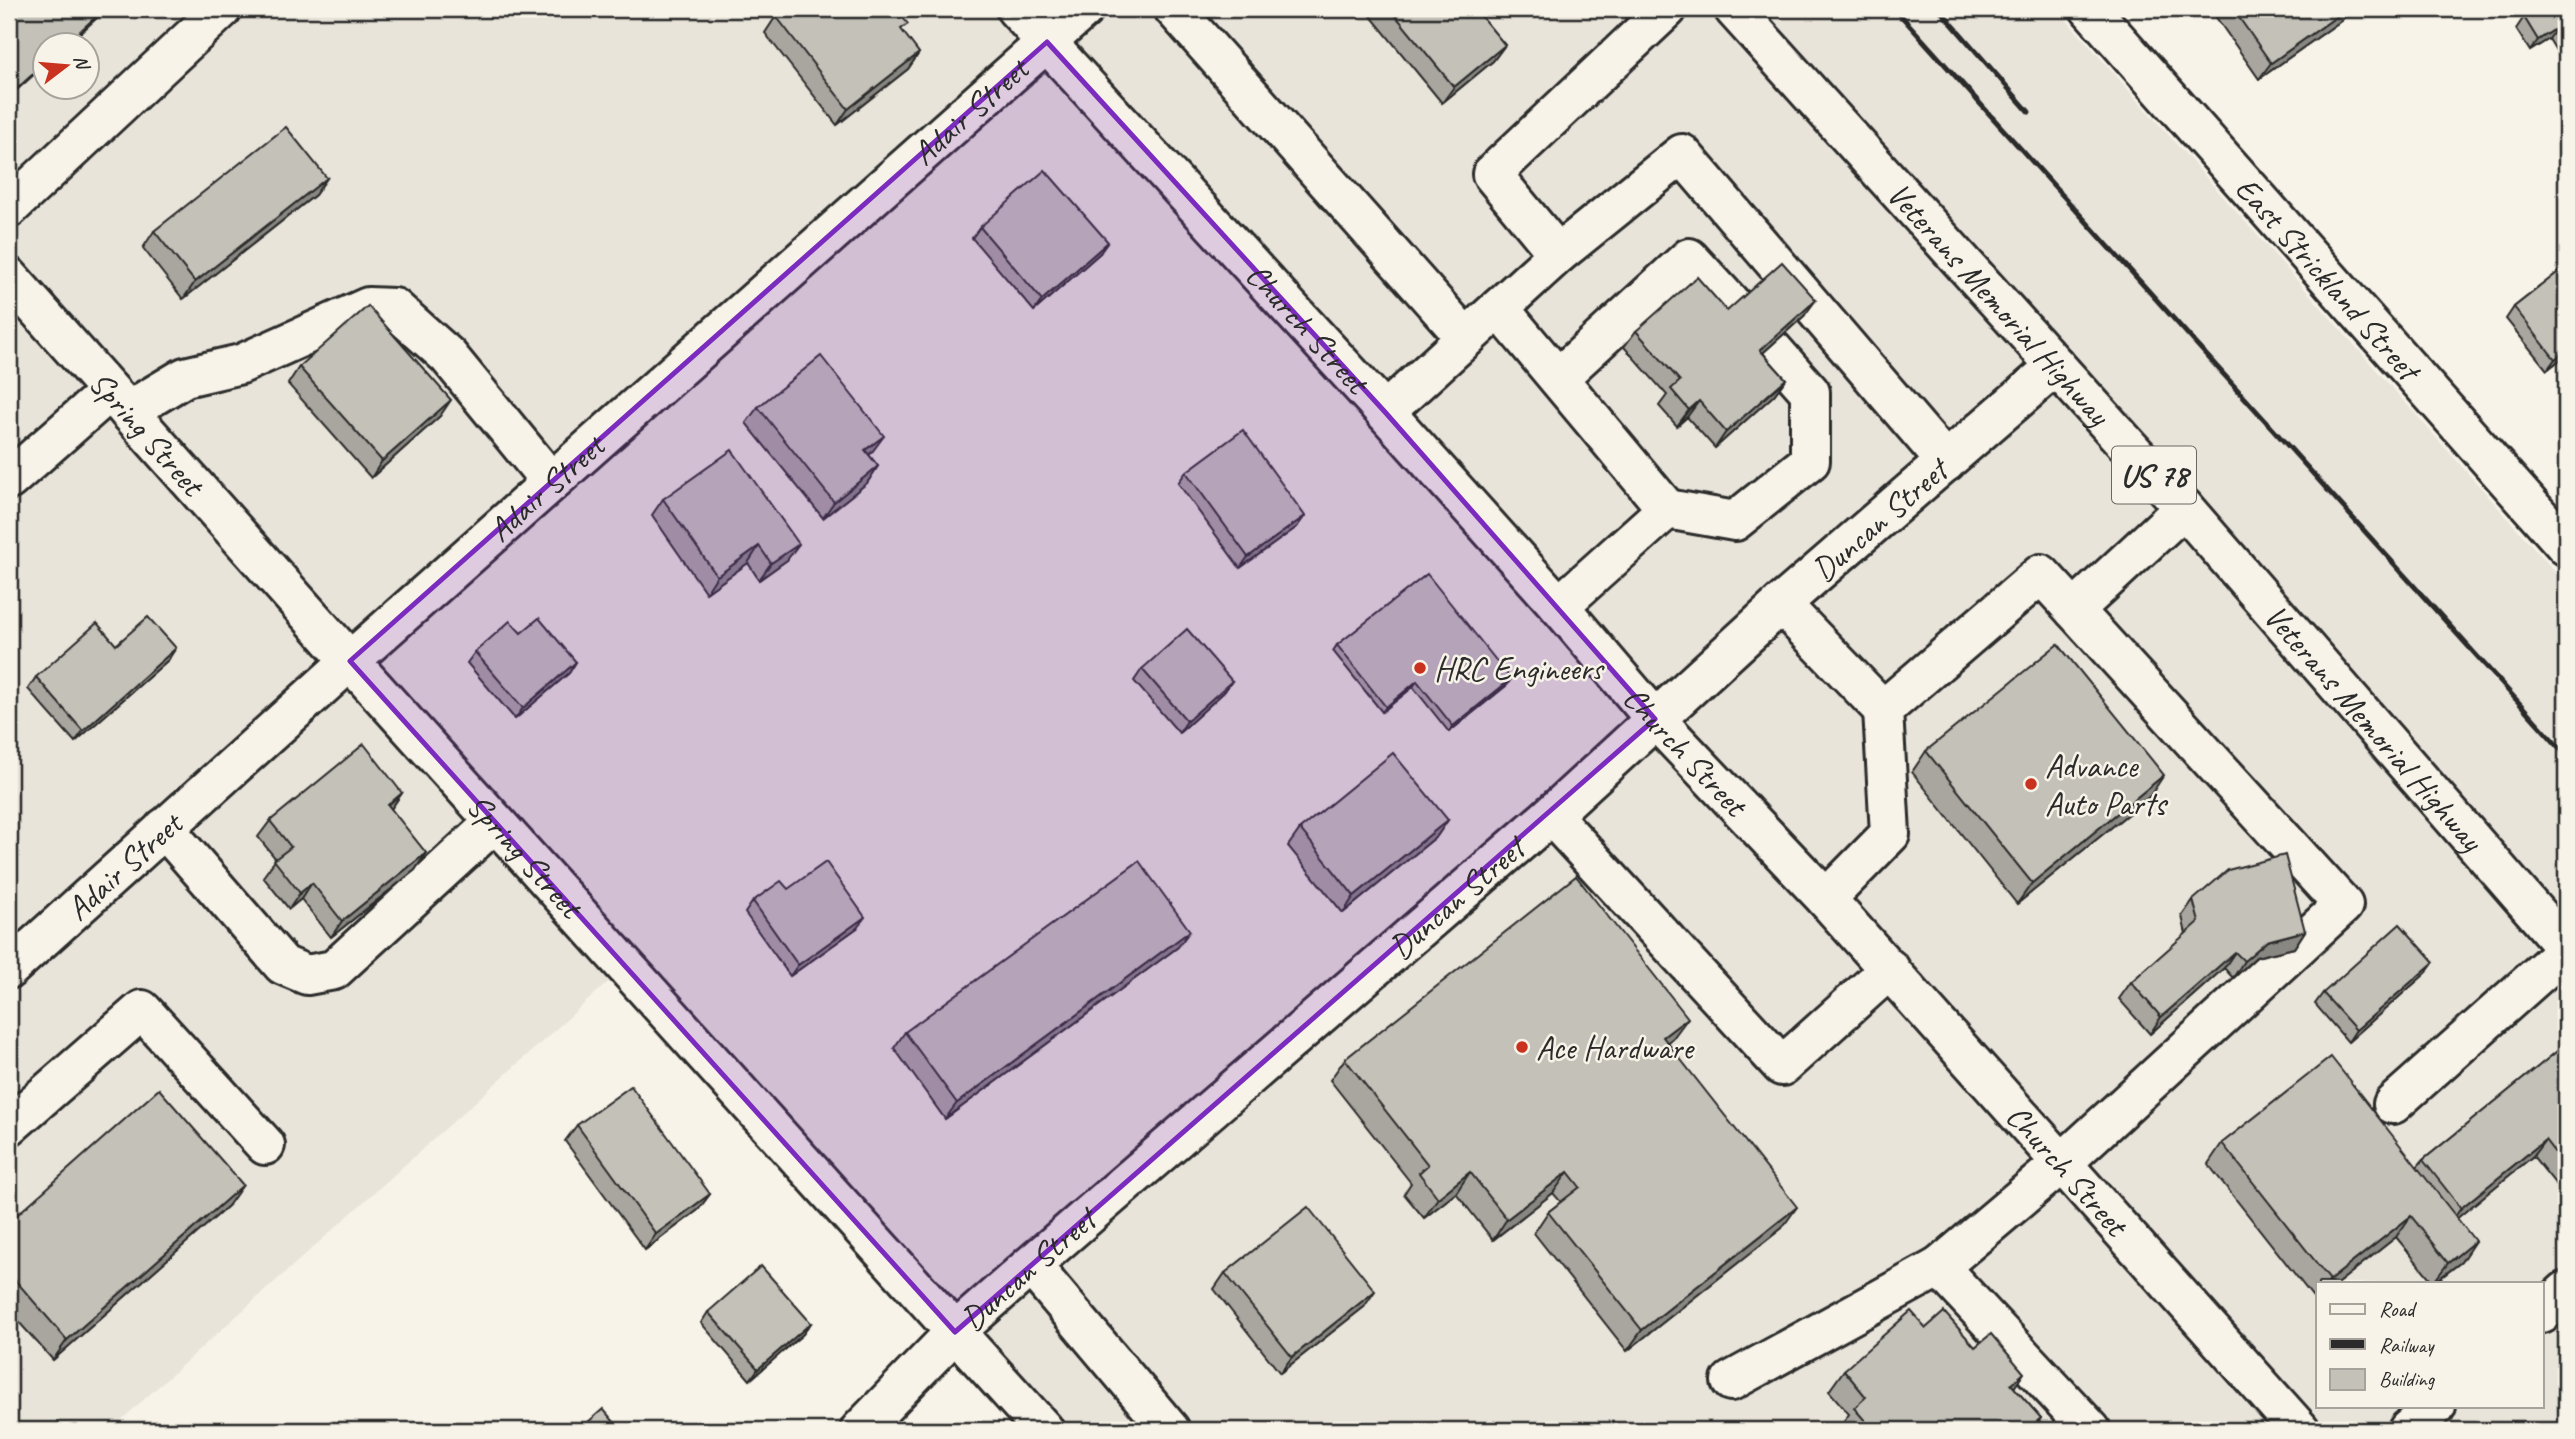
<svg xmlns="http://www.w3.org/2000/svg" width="2575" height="1439" viewBox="0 0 2575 1439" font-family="Caveat,sans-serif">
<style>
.built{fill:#e8e4da;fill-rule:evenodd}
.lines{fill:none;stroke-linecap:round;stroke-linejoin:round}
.minor-casing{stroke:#2b2b2b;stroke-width:44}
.major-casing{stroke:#2b2b2b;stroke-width:44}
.minor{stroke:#f7f3e8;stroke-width:38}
.major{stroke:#f7f3e8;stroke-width:38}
.rail{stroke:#2b2b2b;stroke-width:5}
.wall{fill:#a9a69f;stroke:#2b2b2b;stroke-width:2}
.shaded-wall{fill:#898782;stroke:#2b2b2b;stroke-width:2}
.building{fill:#c4c1b9;stroke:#2b2b2b;stroke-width:2}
.marked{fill:#7b2cbf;fill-opacity:0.2;stroke:#7b2cbf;stroke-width:5;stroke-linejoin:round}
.poi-dot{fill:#c8321e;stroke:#f7f3e8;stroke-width:2.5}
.labels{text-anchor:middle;stroke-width:5;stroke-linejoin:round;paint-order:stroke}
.shield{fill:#f7f3e8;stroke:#686764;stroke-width:2}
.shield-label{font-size:32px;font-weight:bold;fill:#2b2b2b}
.street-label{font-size:33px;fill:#2b2b2b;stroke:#f7f3e8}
.poi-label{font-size:33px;fill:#2b2b2b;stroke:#f7f3e8;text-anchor:start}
</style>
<rect width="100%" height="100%" fill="#f7f3e8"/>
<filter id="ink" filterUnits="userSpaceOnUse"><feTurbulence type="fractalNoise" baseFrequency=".0143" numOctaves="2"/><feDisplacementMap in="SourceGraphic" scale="14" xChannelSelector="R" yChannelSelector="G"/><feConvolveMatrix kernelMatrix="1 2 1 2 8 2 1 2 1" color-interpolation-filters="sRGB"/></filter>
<g filter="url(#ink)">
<path class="built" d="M 9,9 L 2057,9 L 2566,584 L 2566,1430 L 1044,1430 L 625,967 L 110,1430 L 9,1430 ZM 46,46 L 88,46 L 88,88 L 46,88 ZM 2318,1283 L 2542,1283 L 2542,1406 L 2318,1406 Z"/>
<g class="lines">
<defs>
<g id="minor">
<path id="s1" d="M 1016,9 L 1385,412 L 1559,606 L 1655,719 L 1826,899 L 2300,1430"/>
<path d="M 1174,9 L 1466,338"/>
<path id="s2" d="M 2090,9 L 2566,546"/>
<path d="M 9,208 L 222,9"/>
<path d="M 1558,254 L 1682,154 L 1946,462"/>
<path id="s3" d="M 9,277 L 350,661 L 1044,1430"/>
<path d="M 1499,308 L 1667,509 L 1559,606"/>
<path d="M 1558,378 L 1689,258 L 1735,308"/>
<path d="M 128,411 L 185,377 L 241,364 L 368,307 L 394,308 L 448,356 L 551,482"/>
<path d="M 1385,412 L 1558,254 L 1492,174 L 1667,9"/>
<path d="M 9,480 L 110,391"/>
<path d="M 1667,509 L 1735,521 L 1810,461 L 1810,392 L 1773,350"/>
<path d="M 1781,604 L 1883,710 L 2041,574 L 2074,610"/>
<path d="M 1551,815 L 1782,1066 L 1890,969"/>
<path d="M 164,828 L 283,965 L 307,975 L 334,970 L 495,822"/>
<path d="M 1826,899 L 1890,834 L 1883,710"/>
<path id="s4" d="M 9,969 L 350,661 L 1084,9"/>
<path d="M 2393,1104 L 2566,950"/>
<path d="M 9,1126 L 142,1010 L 265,1145"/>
<path d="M 1031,1265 L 1170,1430"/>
<path d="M 2542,1313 L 2566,1291"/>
<path d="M 1731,1381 L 1939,1267"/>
<path id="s5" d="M 860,1430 L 955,1332 L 1031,1265 L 1551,815 L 1781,604 L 2056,366"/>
<path d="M 2091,1430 L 1939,1267 L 2062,1163 L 2343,905 L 2074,610 L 2184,508"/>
<path d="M 2408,1430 L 2436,1406"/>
</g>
<g id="major">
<path id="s6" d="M 1734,9 L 2184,508 L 2566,948"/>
</g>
</defs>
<use href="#minor" class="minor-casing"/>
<use href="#major" class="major-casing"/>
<use href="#minor" class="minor"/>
<use href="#major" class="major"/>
<g class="rail">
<path d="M 1895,9 L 2566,755"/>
<path d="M 1939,9 L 2029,112"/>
</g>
</g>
<g class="wall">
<path d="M 1365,9 L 1475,9 L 1505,45 L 1493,61 L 1442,103 Z"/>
<path d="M 2212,9 L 2350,9 L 2342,20 L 2259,79 L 2211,10 Z"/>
<path d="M 2530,9 L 2566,9 L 2566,67 L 2549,39 L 2530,51 L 2516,29 L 2524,17 L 2532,12 Z"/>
<path d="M 776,16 L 902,31 L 919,53 L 908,69 L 837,125 L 765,33 Z"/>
<path d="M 327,178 L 315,195 L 183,299 L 143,248 L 154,231 Z"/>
<path d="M 980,227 L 1100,253 L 1034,311 L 972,238 Z"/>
<path d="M 2566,266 L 2566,355 L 2547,370 L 2506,319 L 2514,307 Z"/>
<path d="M 1727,311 L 1804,316 L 1763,353 L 1786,379 L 1774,395 L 1715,448 L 1687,417 L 1677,426 L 1659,406 L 1667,395 L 1624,347 L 1636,331 Z"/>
<path d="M 299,367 L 440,416 L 371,478 L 288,384 Z"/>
<path d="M 758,407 L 872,452 L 869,455 L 878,466 L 867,483 L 823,518 L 746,423 Z"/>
<path d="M 1186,472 L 1297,527 L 1240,568 L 1178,483 Z"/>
<path d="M 663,499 L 787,560 L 759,580 L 748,563 L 706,593 L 652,515 Z"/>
<path d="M 521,633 L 576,662 L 569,673 L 515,719 L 467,663 L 475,652 Z"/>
<path d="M 1337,645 L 1507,685 L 1449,732 L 1413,687 L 1382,712 L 1333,651 Z"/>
<path d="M 168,660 L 75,742 L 28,689 L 36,677 Z"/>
<path d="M 1142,669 L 1232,681 L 1224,692 L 1179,733 L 1134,681 Z"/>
<path d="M 1926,751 L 2150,796 L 2017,904 L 1912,772 Z"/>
<path d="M 402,793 L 391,809 L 426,853 L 415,870 L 331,937 L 301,899 L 289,909 L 263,877 L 276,859 L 258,837 L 270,821 Z"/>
<path d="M 1448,820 L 1437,836 L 1343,913 L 1288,846 L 1300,829 Z"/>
<path d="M 788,889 L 857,928 L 790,976 L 745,913 L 753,901 Z"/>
<path d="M 2193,900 L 2305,931 L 2294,948 L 2256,957 L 2233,978 L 2224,968 L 2150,1034 L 2119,999 L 2131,982 L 2186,934 L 2182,916 Z"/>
<path d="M 1178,947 L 945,1119 L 894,1048 L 905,1032 Z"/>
<path d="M 2426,973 L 2348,1042 L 2315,1004 L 2323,993 Z"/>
<path d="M 1673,1038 L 1668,1043 L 1782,1228 L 1627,1351 L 1534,1233 L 1548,1212 L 1561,1202 L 1553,1193 L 1493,1240 L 1456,1193 L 1424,1218 L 1404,1194 L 1411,1183 L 1330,1080 L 1345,1059 Z"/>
<path d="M 2566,1044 L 2566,1197 L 2533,1156 L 2457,1218 L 2461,1262 L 2434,1283 L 2396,1237 L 2338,1283 L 2318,1283 L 2318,1299 L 2316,1301 L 2208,1164 L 2222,1143 L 2417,1167 L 2423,1160 Z"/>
<path d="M 577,1125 L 710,1194 L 698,1210 L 645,1250 L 565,1141 Z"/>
<path d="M 228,1206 L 53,1360 L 9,1311 L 9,1222 Z"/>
<path d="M 1225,1273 L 1364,1307 L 1280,1373 L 1214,1289 Z"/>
<path d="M 708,1312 L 811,1323 L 803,1334 L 750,1380 L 701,1323 Z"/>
<path d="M 1926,1328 L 1975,1347 L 2014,1388 L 2041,1418 L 2032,1430 L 1841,1430 L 1839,1429 L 1849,1414 L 1829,1391 L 1844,1370 Z"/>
</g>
<g class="shaded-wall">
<path d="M 104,9 L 107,9 L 66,46 L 64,46 Z"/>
<path d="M 2347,9 L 2350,9 L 2342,20 L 2259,79 L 2271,63 Z"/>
<path d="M 2557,28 L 2549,39 L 2530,51 L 2538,40 Z"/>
<path d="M 1505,45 L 1493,61 L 1442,103 L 1454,87 Z"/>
<path d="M 919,53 L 908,69 L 837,125 L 848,109 Z"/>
<path d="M 46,62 L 46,64 L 9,97 L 10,95 Z"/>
<path d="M 327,178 L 315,195 L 183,299 L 195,282 Z"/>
<path d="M 1108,242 L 1100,253 L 1034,311 L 1042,300 Z"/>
<path d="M 1816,300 L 1804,316 L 1748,366 L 1760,350 Z"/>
<path d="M 2566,350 L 2566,355 L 2547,370 L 2555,359 Z"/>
<path d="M 1786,379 L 1774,395 L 1715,448 L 1726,432 Z"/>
<path d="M 451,400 L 440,416 L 371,478 L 382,461 Z"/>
<path d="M 1699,401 L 1687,417 L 1677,426 L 1689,410 Z"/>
<path d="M 884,436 L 872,452 L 854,467 L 865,450 Z"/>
<path d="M 878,466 L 867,483 L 823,518 L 834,502 Z"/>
<path d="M 1305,516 L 1297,527 L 1240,568 L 1248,557 Z"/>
<path d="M 799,544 L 787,560 L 759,580 L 771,563 Z"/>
<path d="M 759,546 L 748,563 L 706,593 L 717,576 Z"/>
<path d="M 176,648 L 168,660 L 75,742 L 83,731 Z"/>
<path d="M 576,662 L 569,673 L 515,719 L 523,708 Z"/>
<path d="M 1511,679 L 1507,685 L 1449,732 L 1453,726 Z"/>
<path d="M 1232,681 L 1224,692 L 1179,733 L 1187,721 Z"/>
<path d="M 1417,681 L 1413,687 L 1382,712 L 1386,707 Z"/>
<path d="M 2164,775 L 2150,796 L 2017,904 L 2032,883 Z"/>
<path d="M 402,793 L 391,809 L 388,805 Z"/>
<path d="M 1448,820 L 1437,836 L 1343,913 L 1354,896 Z"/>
<path d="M 426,853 L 415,870 L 331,937 L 342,921 Z"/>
<path d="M 312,883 L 301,899 L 289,909 L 300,893 Z"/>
<path d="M 865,917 L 857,928 L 790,976 L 798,965 Z"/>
<path d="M 1190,931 L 1178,947 L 945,1119 L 957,1103 Z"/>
<path d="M 2305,931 L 2294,948 L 2256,957 L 2233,978 L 2244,961 L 2267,941 Z"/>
<path d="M 2235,952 L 2224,968 L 2150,1034 L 2161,1017 Z"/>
<path d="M 2434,962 L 2426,973 L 2348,1042 L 2356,1030 Z"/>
<path d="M 1688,1018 L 1673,1038 L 1648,1057 L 1663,1037 Z"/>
<path d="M 2545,1140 L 2533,1156 L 2450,1224 L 2461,1208 Z"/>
<path d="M 1470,1172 L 1456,1193 L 1424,1218 L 1438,1198 Z"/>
<path d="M 1568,1172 L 1553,1193 L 1493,1240 L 1507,1219 Z"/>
<path d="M 243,1185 L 228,1206 L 53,1360 L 67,1340 Z"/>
<path d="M 710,1194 L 698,1210 L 645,1250 L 656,1234 Z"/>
<path d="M 1797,1207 L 1782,1228 L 1627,1351 L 1642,1330 Z"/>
<path d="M 2411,1216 L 2396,1237 L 2338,1283 L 2328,1283 L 2330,1280 Z"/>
<path d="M 2475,1241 L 2461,1262 L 2433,1283 L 2448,1263 Z"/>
<path d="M 1375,1291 L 1364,1307 L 1280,1373 L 1292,1357 Z"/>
<path d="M 811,1323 L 803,1334 L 750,1380 L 758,1369 Z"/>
<path d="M 2024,1373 L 2010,1394 L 2011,1384 Z"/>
<path d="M 2041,1418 L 2032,1430 L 2027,1430 Z"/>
</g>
<g class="building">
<path d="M 9,9 L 104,9 L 64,46 L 46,46 L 46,62 L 10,95 Z"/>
<path d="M 786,9 L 896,9 L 908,24 L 901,29 L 919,53 L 848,109 L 776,16 Z"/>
<path d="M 1390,9 L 1475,9 L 1505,45 L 1454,87 Z"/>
<path d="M 2233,9 L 2347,9 L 2271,63 Z"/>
<path d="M 2538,9 L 2566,9 L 2566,43 L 2557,28 L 2538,40 L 2524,17 Z"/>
<path d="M 286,127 L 327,178 L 195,282 L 154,231 Z"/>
<path d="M 1045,170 L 1108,242 L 1042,300 L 980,227 Z"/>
<path d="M 1782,262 L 1816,300 L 1760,350 L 1786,379 L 1726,432 L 1699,401 L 1689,410 L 1671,389 L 1680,381 L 1636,331 L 1697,277 L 1727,311 Z"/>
<path d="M 2566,266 L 2566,350 L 2555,359 L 2514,307 Z"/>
<path d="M 368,306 L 451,400 L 382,461 L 299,367 Z"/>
<path d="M 821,356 L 884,436 L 865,450 L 878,466 L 834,502 L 758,407 Z"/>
<path d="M 1243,430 L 1305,516 L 1248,557 L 1186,472 Z"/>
<path d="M 732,450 L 799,544 L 771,563 L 759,546 L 717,576 L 663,499 Z"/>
<path d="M 1427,574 L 1511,679 L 1453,726 L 1417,681 L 1386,707 L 1337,645 Z"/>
<path d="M 148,617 L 176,648 L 83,731 L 36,677 L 97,623 L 116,645 Z"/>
<path d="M 539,618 L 576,662 L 523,708 L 475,652 L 510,621 L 521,633 Z"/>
<path d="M 1187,629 L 1232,681 L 1187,721 L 1142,669 Z"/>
<path d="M 2058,644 L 2164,775 L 2032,883 L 1926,751 Z"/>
<path d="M 364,744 L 402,793 L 388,805 L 426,853 L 342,921 L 312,883 L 300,893 L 274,860 L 291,847 L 270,821 Z"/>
<path d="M 1393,753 L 1448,820 L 1354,896 L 1300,829 Z"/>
<path d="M 2285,855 L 2305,931 L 2267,941 L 2244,961 L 2235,952 L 2161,1017 L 2131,982 L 2199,922 L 2193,900 L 2228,870 Z"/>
<path d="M 1139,861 L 1190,931 L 957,1103 L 905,1032 Z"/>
<path d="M 826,862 L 865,917 L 798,965 L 753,901 L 781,881 L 788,889 Z"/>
<path d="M 1576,876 L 1688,1018 L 1663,1037 L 1797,1207 L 1642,1330 L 1548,1212 L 1580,1187 L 1568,1172 L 1507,1219 L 1470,1172 L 1438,1198 L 1419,1173 L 1428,1165 L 1345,1059 Z"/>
<path d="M 2400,924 L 2434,962 L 2356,1030 L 2323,993 Z"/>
<path d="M 2566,1044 L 2566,1167 L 2545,1140 L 2461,1208 L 2423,1160 Z"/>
<path d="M 2331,1057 L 2475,1241 L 2448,1263 L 2411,1216 L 2330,1280 L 2222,1143 Z"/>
<path d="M 631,1086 L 710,1194 L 656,1234 L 577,1125 Z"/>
<path d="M 159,1089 L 243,1185 L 67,1340 L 9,1273 L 9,1222 Z"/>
<path d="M 1308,1207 L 1375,1291 L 1292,1357 L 1225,1273 Z"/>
<path d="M 761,1266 L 811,1323 L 758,1369 L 708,1312 Z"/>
<path d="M 1911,1311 L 1926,1328 L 1944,1312 L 1975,1347 L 1991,1334 L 2024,1373 L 2011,1384 L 2041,1418 L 2027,1430 L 1873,1430 L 1854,1408 L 1866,1397 L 1844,1370 Z"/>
<path d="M 603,1409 L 621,1430 L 579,1430 Z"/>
</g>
</g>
<path class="marked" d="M 1047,42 L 1385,412 L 1655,719 L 955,1332 L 350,661 Z"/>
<g class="poi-dot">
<circle cx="1420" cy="668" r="7"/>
<circle cx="2031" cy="784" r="7"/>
<circle cx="1522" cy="1047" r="7"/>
</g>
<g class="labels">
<rect class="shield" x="2112" y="446.5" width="84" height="57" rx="5"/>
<g class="shield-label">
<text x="2154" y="486">US 78</text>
</g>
<g class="street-label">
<text dy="12" stroke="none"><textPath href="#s4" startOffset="1288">Adair Street</textPath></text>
<text dy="12" stroke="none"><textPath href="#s2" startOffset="359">East Strickland Street</textPath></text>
<text dy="12" stroke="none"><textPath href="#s6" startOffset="396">Veterans Memorial Highway</textPath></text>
<text dy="12" stroke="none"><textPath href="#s1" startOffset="432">Church Street</textPath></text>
<text dy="12" stroke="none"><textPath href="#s3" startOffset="208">Spring Street</textPath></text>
<text dy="12" stroke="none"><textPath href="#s4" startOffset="721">Adair Street</textPath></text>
<text dy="12" stroke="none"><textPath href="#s5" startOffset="1367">Duncan Street</textPath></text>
<text dy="12" stroke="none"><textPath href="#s6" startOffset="962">Veterans Memorial Highway</textPath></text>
<text dy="12" stroke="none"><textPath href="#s1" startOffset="999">Church Street</textPath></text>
<text dy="12" stroke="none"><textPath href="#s3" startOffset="775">Spring Street</textPath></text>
<text dy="12" stroke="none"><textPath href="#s4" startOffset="154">Adair Street</textPath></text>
<text dy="12" stroke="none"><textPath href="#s5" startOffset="800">Duncan Street</textPath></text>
<text dy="12" stroke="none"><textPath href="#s1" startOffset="1566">Church Street</textPath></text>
<text dy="12" stroke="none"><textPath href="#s5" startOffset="233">Duncan Street</textPath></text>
</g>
<g class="poi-label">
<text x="1434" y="680">HRC Engineers</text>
<text x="2045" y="777">Advance<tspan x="2045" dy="38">Auto Parts</tspan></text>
<text x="1536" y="1059">Ace Hardware</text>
</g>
</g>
<rect width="2575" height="1439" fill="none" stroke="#f7f3e8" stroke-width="35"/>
<rect x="18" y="18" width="2540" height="1404" fill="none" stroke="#2b2b2b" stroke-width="2.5" filter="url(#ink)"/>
<rect x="2316" y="1282" width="228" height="126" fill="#f7f3e8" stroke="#a5a39c" stroke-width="2"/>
<rect x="2330" y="1304" width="35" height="10" fill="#f7f3e8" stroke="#a5a39c" stroke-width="2"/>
<text x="2379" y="1316" font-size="21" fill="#2b2b2b">Road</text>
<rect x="2330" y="1339" width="35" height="10" fill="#2b2b2b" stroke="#a5a39c" stroke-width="2"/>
<text x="2379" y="1352" font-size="21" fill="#2b2b2b">Railway</text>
<rect x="2330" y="1369" width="35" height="21" fill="#c4c1b9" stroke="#a5a39c" stroke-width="2"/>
<text x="2379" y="1386" font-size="21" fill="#2b2b2b">Building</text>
<g transform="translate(66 66) rotate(74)"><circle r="33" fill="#f7f3e8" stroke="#a5a39c" stroke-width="2"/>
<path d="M0-5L12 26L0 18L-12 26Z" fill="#c8321e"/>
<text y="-10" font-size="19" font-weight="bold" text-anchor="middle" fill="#2b2b2b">N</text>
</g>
</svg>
